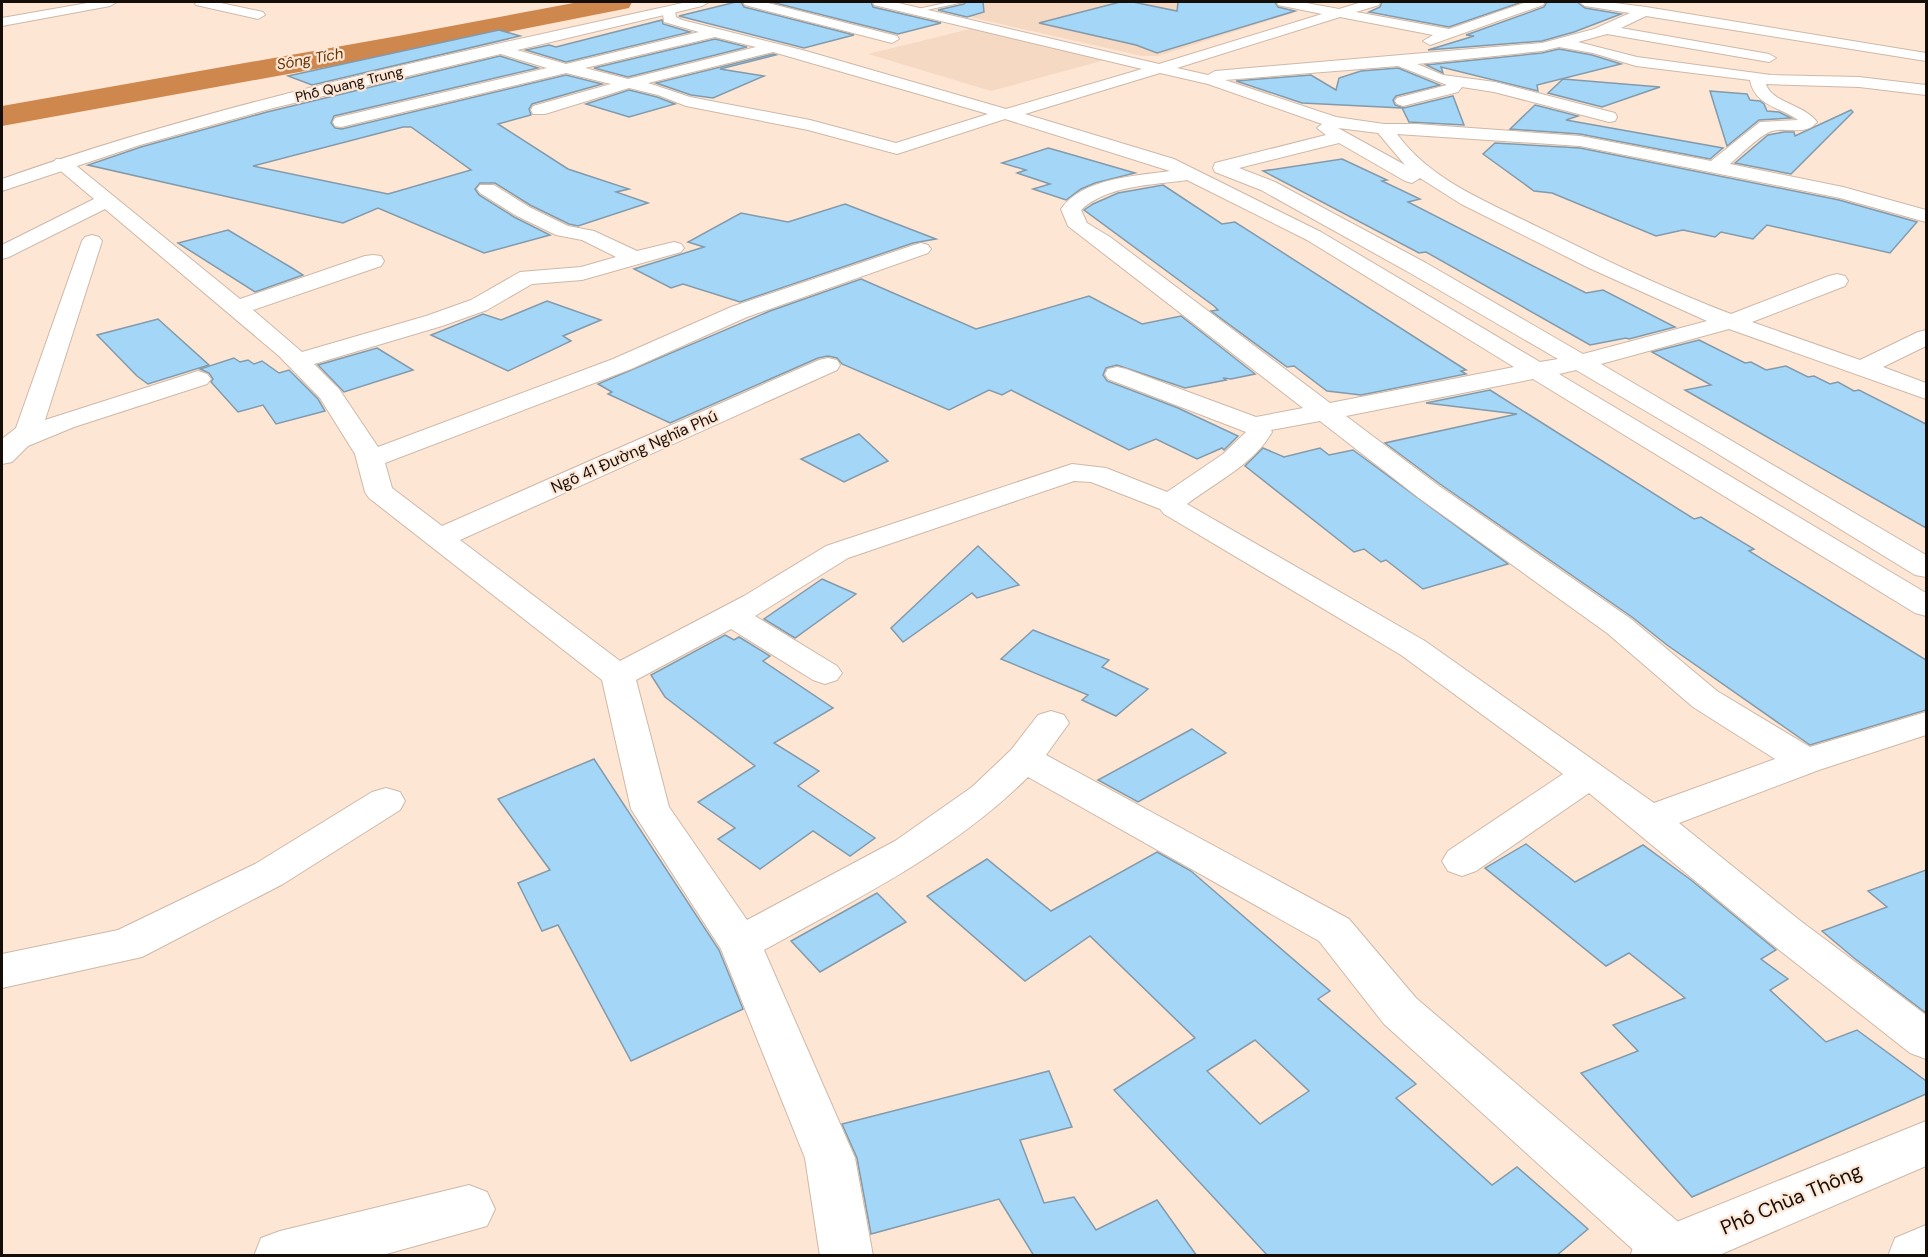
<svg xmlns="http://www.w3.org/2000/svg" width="1928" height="1257" viewBox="0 0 1928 1257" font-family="'DM Sans',sans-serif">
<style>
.built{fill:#f6d9c3}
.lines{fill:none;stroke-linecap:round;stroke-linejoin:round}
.river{fill:#ce874c;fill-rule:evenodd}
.building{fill:#a4d6f7;stroke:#839aaa;stroke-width:1.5;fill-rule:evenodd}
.service-casing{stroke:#ceb8a7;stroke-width:2}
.minor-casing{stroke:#ceb8a7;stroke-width:2}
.tertiary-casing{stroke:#ceb8a7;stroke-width:2}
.trunk-casing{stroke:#ceb8a7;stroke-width:2}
.service{fill:#fff;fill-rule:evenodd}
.minor{fill:#fff;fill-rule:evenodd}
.tertiary{fill:#fff;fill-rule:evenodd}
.trunk{fill:#fff;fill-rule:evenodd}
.labels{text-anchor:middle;stroke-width:4.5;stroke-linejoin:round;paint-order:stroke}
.far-street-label{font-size:14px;fill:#150e08;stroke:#fee6d5}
.far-water-label{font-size:15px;font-style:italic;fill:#623303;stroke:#fee6d5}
.street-label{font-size:16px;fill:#150e08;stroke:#fee6d5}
.near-street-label{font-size:20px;fill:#150e08;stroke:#fee6d5}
</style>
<rect width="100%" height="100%" fill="#fee6d5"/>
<g class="built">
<path d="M 993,2 L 1255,2 L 1291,10 L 1293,13 L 1158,56 L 1142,56 L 943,11 Z"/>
<path d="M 974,28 L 1105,60 L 991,91 L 868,54 Z"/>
</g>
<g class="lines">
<path class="river" d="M 579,2 L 632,2 L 629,8 L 619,10 L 398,54 L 2,126 L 2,106 L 398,36 Z"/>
</g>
<g class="building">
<path d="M 736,2 L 741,2 L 744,7 L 854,35 L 804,48 L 679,16 Z"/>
<path d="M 771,2 L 871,2 L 873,7 L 941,23 L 898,34 Z"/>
<path d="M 966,2 L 983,2 L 984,12 L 967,17 L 938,10 L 964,4 Z"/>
<path d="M 1120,2 L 1133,2 L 1177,11 L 1178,2 L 1275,2 L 1278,7 L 1295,11 L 1157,53 L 1136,45 L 1039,23 Z"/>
<path d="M 1382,2 L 1522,2 L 1449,27 L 1369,12 L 1380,7 Z"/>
<path d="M 1547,2 L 1577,2 L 1585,8 L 1621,14 L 1574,32 L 1542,41 L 1428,50 L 1474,36 L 1466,35 L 1544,7 Z"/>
<path d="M 662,20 L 663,24 L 690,32 L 566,62 L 526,50 L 549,45 L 556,47 Z"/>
<path d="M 499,30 L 520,36 L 312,85 L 288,76 Z"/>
<path d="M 715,39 L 747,47 L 628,77 L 594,68 Z"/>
<path d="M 1559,49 L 1592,55 L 1621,64 L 1537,85 L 1538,91 L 1441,67 L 1443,73 L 1426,65 L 1542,53 Z"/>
<path d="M 773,54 L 776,55 L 720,69 L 764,76 L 713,98 L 691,95 L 656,83 Z"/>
<path d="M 500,56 L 538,68 L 334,116 L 331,123 L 335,128 L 342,129 L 566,75 L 602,84 L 532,104 L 529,109 L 531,115 L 498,124 L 568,169 L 629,189 L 616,192 L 648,203 L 578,226 L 569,224 L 530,205 L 495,183 L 480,183 L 475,189 L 479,195 L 514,217 L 550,235 L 484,253 L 378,208 L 343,223 L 88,165 L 141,147 L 267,112 ZM 403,127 L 411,127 L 471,170 L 388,194 L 253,166 Z"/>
<path d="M 1398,68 L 1440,85 L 1396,96 L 1393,100 L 1395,105 L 1404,108 L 1453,96 L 1464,125 L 1409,122 L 1402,108 L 1302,103 L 1236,81 L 1311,75 L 1336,90 L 1339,78 L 1361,71 Z"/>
<path d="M 1563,79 L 1660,87 L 1602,107 L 1548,93 Z"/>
<path d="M 629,90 L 657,97 L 675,104 L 629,117 L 586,104 Z"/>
<path d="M 1710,91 L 1747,94 L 1750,100 L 1760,101 L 1764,104 L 1767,111 L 1779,112 L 1791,118 L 1759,120 L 1727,146 Z"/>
<path d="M 1535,105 L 1578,116 L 1566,120 L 1723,148 L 1710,159 L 1580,134 L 1510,129 Z"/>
<path d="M 1851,110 L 1853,112 L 1791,174 L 1735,163 L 1768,135 L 1784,132 L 1794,132 L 1795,136 Z"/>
<path d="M 1495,143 L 1580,148 L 1839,200 L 1917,222 L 1890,253 L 1767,225 L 1753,239 L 1721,232 L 1715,237 L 1683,230 L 1656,236 L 1552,193 L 1534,191 L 1483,154 Z"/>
<path d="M 1048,148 L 1059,151 L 1135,173 L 1095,183 L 1081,189 L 1066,200 L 1033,189 L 1050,184 L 1017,173 L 1026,170 L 1002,163 Z"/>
<path d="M 1342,159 L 1387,180 L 1382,181 L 1420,199 L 1408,202 L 1586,293 L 1603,290 L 1675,327 L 1629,339 L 1626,338 L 1590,345 L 1426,252 L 1419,253 L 1263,171 Z"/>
<path d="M 1163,185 L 1222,224 L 1235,222 L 1466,370 L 1461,371 L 1466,374 L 1361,395 L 1327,391 L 1294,366 L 1287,367 L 1211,311 L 1218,310 L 1214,306 L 1084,210 L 1093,204 L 1118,193 Z"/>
<path d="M 845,204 L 936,239 L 913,243 L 740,302 L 683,284 L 671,288 L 634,269 L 704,247 L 688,242 L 741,213 L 788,222 Z"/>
<path d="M 228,230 L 292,268 L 303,275 L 255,292 L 178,243 Z"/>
<path d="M 861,279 L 976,329 L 1089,296 L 1142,324 L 1181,316 L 1255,374 L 1231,379 L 1223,378 L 1226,380 L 1185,388 L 1117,365 L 1106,368 L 1103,375 L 1107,381 L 1178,408 L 1238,436 L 1224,450 L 1222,448 L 1197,459 L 1156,439 L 1129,450 L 1011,390 L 1002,395 L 989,390 L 949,410 L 842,364 L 837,358 L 828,356 L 818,358 L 670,423 L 608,394 L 612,392 L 598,384 L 770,311 Z"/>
<path d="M 547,301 L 601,320 L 563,336 L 571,341 L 508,371 L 431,335 L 483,314 L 501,320 Z"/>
<path d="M 158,319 L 209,365 L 148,384 L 137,376 L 97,335 Z"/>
<path d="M 1699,340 L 1745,363 L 1751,362 L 1766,370 L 1786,366 L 1808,377 L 1814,376 L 1830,384 L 1838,382 L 1854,391 L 1859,390 L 1926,424 L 1926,528 L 1685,390 L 1711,385 L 1652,352 Z"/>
<path d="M 377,348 L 413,370 L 344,392 L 318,365 Z"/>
<path d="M 234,358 L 240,362 L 248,360 L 254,364 L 262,361 L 279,373 L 289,370 L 318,399 L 325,411 L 276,424 L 263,405 L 238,412 L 211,382 L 213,379 L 209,373 L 200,369 Z"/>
<path d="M 1490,390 L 1694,519 L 1701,517 L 1754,549 L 1749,551 L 1926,660 L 1926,710 L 1810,745 L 1667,645 L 1632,617 L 1440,484 L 1385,443 L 1517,414 L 1426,403 Z"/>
<path d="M 859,434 L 888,461 L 844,482 L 801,459 Z"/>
<path d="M 1263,448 L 1284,457 L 1320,448 L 1329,455 L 1353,450 L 1508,564 L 1423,589 L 1386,560 L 1381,562 L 1364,549 L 1354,552 L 1245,466 Z"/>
<path d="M 978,546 L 1019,585 L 977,598 L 972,593 L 903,642 L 891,628 Z"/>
<path d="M 822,579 L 856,594 L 795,638 L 764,619 Z"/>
<path d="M 1033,630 L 1109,660 L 1102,667 L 1148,689 L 1116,716 L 1082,700 L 1088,695 L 1001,659 Z"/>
<path d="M 725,635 L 734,640 L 739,637 L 770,656 L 763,661 L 833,708 L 774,743 L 819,771 L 798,786 L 875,838 L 850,856 L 813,831 L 760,869 L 718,839 L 735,828 L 698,802 L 755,766 L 665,697 L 651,675 Z"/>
<path d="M 1192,729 L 1226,753 L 1138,802 L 1098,780 Z"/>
<path d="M 594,759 L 719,950 L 743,1009 L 631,1061 L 558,925 L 542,931 L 518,883 L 550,870 L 498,799 Z"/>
<path d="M 1526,844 L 1575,882 L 1643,845 L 1691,880 L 1776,950 L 1761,959 L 1788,979 L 1770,990 L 1826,1042 L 1857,1030 L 1926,1081 L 1926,1094 L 1692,1197 L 1581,1073 L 1638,1051 L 1613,1025 L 1685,998 L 1629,953 L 1606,966 L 1485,868 Z"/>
<path d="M 1157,852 L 1191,871 L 1330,991 L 1318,999 L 1416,1084 L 1396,1098 L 1492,1185 L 1517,1167 L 1588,1229 L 1556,1256 L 1268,1256 L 1114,1090 L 1195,1038 L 1090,936 L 1025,981 L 927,896 L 987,859 L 1051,911 ZM 1255,1040 L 1309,1091 L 1260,1124 L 1207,1071 Z"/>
<path d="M 1926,870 L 1926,1013 L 1854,958 L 1822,931 L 1887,907 L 1868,891 Z"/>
<path d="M 877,893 L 906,922 L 820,972 L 791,941 Z"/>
<path d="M 1049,1071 L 1072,1127 L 1020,1140 L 1044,1203 L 1074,1197 L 1096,1230 L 1157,1200 L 1197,1256 L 1034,1256 L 999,1199 L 871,1234 L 857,1158 L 842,1124 Z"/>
</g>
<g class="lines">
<defs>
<path id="service" d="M 950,2 L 964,2 L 917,12 L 913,10 Z"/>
<g id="minor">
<path d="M 93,2 L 117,2 L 110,6 L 2,26 L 2,18 Z"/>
<path d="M 194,2 L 216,2 L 263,12 L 265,15 L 258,19 L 196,5 Z"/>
<path d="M 743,2 L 764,2 L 897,36 L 899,39 L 892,43 L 745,5 Z"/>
<path d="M 873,2 L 894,2 L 1159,64 L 1322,14 L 1278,5 L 1277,2 L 1301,2 L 1339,9 L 1362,2 L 1380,2 L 1379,5 L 1356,12 L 1449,29 L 1527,2 L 1545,2 L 1543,5 L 1430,45 L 1423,41 L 1433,35 L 1340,17 L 1177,68 L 1208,75 L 1215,71 L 1542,43 L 1594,29 L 1630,13 L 1585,6 L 1579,2 L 1607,2 L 1646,7 L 1926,53 L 1926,61 L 1646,16 L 1621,28 L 1769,54 L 1776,58 L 1769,62 L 1607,34 L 1578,42 L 1637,57 L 1771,75 L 1859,77 L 1926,85 L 1926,95 L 1859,87 L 1766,84 C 1772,103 1804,104 1817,122 C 1806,136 1787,127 1772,131 C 1761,134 1739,156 1730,164 L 1843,187 L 1926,210 L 1926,222 L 1840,198 L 1580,146 L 1397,134 C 1431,181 1490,203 1540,228 C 1603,259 1665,289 1731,314 L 1829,276 L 1837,274 L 1845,276 L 1848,281 L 1845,286 L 1752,322 L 1860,360 L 1918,332 L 1926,330 L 1926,346 L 1883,367 L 1926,383 L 1926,399 L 1729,329 L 1601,364 L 1926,555 L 1926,577 L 1915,575 L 1705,446 L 1576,370 L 1559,374 L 1926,593 L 1926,616 L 1915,613 L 1533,379 L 1346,416 L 1439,486 L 1631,619 L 1717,691 L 1810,747 L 1926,712 L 1926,735 L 1819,770 L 1679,823 L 1798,919 L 1926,1015 L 1926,1059 L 1910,1053 L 1768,941 L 1589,793 L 1476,871 L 1462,876 L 1448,871 L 1442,861 L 1448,851 L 1563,774 L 1401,655 L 1164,514 L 1160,509 L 1091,482 L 1074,481 L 848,558 L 755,616 L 837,666 L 842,673 L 837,680 L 825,684 L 813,680 L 731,629 L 636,680 L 669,807 L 747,920 L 895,841 L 972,787 L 1011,750 L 1038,715 L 1051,711 L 1064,715 L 1069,723 L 1046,755 L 1349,919 L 1416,998 L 1690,1232 L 1697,1249 L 1694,1256 L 1640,1256 L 1384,1024 L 1319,941 L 1028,777 C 953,852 856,899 764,950 L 855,1158 L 873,1256 L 820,1256 L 805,1158 L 721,949 L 631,809 L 602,680 L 369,498 L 365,492 L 355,454 L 320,398 L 279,356 L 105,209 L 9,257 L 2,259 L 2,245 L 94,199 L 56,167 L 53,163 L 56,159 L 68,159 L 240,299 L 365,256 L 373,255 L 381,256 L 384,261 L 381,266 L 253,310 L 302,352 L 426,316 L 471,300 L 520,272 L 581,267 L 616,257 L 582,240 L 556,235 L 515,215 L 480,193 L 477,189 L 480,185 L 494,185 L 529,207 L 568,226 L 594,231 L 637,251 L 674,242 L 681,244 L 684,248 L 681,252 L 582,280 L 532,284 L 487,310 L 442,326 L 314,364 L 339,389 L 378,447 L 613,359 L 731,307 L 914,245 L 921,243 L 928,245 L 931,249 L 928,253 L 747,317 L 631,369 L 385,463 L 392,488 L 442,526 L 819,360 L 828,358 L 837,360 L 840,365 L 837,370 L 460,540 L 620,661 L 744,596 L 826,546 L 1072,464 L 1106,468 L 1167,492 L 1223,454 L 1246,432 L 1108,379 L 1105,374 L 1108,369 L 1117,367 L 1126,369 L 1256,417 L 1303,408 L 1068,226 L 1061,209 C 1082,178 1136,176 1170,171 L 1005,119 L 897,154 L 808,130 L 686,106 L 658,95 L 629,88 L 545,114 L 533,114 L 531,110 L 533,106 L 611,84 L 566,73 L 341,127 L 335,126 L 333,122 L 335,118 L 547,68 L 491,51 L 489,48 L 496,44 L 566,64 L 699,32 L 664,22 L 663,14 L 670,10 L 675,11 L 676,17 L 682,20 L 806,51 L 1006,109 L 1142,69 L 874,5 ZM 715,37 L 756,47 L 628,79 L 585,68 ZM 1559,47 L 1593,53 L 1636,66 L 1750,80 C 1755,106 1780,107 1798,120 L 1760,122 L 1711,161 L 1580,136 L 1416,124 L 1384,124 L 1336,117 L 1225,80 L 1398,66 L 1447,85 L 1397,98 L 1395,101 L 1397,104 L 1403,106 L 1458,92 L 1462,87 L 1494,92 L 1609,122 L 1615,121 L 1617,117 L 1615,113 L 1495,82 L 1443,75 L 1417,64 L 1542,51 ZM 773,52 L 988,114 L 896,143 L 810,120 L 690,97 L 648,83 ZM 1160,73 L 1208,84 L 1322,124 L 1317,128 L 1326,135 L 1215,163 L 1213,168 L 1215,172 L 1261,190 L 1410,273 L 1558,359 L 1540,362 L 1321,232 L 1174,159 L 1025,114 ZM 1338,128 L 1378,133 L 1405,165 ZM 1339,143 L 1405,181 L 1412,183 L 1420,178 L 1461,204 L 1589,268 L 1707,321 L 1583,354 L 1426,263 L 1275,182 L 1239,168 ZM 1187,180 L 1307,240 L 1514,367 L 1330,403 L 1110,237 L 1087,223 L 1081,210 C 1107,185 1154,185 1187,180 ZM 1320,421 L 1419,498 L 1607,633 L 1693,707 L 1775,759 L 1654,803 L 1425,641 L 1187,504 C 1217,481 1253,465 1272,432 L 1271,430 Z"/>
<path d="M 92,235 L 99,237 L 102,241 L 45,420 L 198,371 L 207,374 L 211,379 L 207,384 L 74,427 L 28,446 L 12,462 L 2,464 L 2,439 L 16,428 L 82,241 L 85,237 Z"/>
<path d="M 386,788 L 400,792 L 405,801 L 400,810 L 283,884 L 142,957 L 2,988 L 2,954 L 118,930 L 255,864 L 372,792 Z"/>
<path d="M 469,1185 L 487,1192 L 495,1209 L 487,1226 L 379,1256 L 254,1256 L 261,1238 L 280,1231 Z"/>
</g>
<path id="tertiary" d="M 687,2 L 709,2 L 702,6 L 273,108 L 140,145 L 2,191 L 2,179 C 224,100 457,53 687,2 Z"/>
<g id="trunk">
<path d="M 1926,1121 L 1926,1166 L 1717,1256 L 1630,1256 L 1637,1238 Z"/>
<path d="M 1926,1225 L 1926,1256 L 1888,1256 L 1895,1238 Z"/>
</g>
</defs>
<use href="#service" class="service-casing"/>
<use href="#minor" class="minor-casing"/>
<use href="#tertiary" class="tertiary-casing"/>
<use href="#trunk" class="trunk-casing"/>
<use href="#service" class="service"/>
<use href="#minor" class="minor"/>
<use href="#tertiary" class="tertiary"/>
<use href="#trunk" class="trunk"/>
</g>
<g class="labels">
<g class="far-street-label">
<text transform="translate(349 84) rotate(-14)" y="5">Phố Quang Trung</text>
</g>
<g class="far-water-label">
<text transform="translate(310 59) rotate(-10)" y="5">Sông Tích</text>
</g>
<g class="street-label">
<text transform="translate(634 451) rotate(-24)" y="6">Ngõ 41 Đường Nghĩa Phú</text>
</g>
<g class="near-street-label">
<text transform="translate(1791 1199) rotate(-23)" y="7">Phố Chùa Thông</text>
</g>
</g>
<rect width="1928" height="1257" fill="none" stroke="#150e08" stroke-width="6"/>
</svg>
